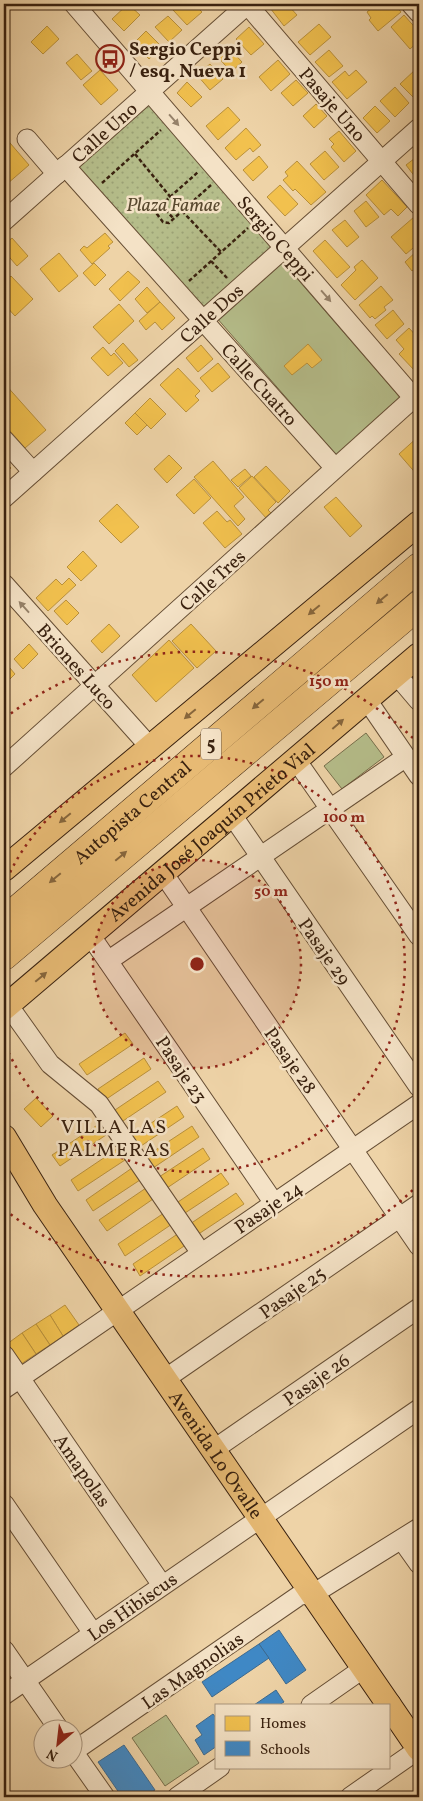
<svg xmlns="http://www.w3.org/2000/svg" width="423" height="1801" viewBox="0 0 423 1801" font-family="Vollkorn,serif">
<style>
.grass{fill:#b5bd8a;stroke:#776f4c}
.park{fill:url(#park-dots);stroke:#776f4c}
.homes{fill:#f2c14e;stroke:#ba913b}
.schools{fill:#3f88c5;stroke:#3d698e}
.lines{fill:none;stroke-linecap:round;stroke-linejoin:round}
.minor-casing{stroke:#664e35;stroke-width:21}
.major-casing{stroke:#39210f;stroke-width:26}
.highway-casing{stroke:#39210f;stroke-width:29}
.path{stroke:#39210f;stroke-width:2.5;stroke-dasharray:4 2.5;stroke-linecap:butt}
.minor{stroke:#f4e2c6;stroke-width:19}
.major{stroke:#e7ba74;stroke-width:24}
.highway{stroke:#e7ba74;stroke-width:28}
.oneway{fill:#96826a}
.oneway2{fill:#87663c}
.ring{fill:none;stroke:#8f2418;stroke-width:2.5;stroke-dasharray:2.5 5}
.labels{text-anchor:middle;stroke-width:5;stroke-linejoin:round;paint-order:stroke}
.shield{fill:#f4e2c6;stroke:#715b46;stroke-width:1}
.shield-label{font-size:18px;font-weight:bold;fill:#39210f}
.poi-label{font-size:19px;font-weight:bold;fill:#39210f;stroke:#f4e2c6;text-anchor:start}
.street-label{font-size:19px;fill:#39210f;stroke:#f4e2c6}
.park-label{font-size:19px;font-style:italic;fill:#58482e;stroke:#f4e2c6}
.neighbourhood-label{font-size:20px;letter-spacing:1px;fill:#39210f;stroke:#f4e2c6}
.centre{fill:#8f2418;stroke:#f4e2c6;stroke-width:2.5}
.ring-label{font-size:15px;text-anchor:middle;font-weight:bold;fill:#8f2418;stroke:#f4e2c6;stroke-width:5;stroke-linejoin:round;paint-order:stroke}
</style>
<defs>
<pattern id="park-dots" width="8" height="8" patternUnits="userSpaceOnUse" patternTransform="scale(1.25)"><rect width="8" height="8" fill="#b5bd8a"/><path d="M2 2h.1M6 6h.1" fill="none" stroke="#9ca276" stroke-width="1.8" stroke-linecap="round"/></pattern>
</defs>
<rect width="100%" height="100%" fill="#eed3a7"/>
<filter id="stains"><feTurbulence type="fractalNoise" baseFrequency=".004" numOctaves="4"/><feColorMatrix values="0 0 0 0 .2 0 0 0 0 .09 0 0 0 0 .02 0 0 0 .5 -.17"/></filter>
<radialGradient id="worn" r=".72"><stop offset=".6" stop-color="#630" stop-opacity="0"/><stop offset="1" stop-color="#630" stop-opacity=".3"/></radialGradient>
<g class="grass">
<path d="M 281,260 L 402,400 L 337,456 L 216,317 Z"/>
<path d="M 366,733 L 384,757 L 342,789 L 324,766 Z"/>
<path d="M 166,1715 L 199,1763 L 165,1786 L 132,1738 Z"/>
</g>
<path class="park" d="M 145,99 L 273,246 L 201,309 L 73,161 Z"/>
<g class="homes">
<path d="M 100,4 L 112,4 L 106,10 Z"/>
<path d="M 128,4 L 140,15 L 124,31 L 112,19 Z"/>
<path d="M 180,4 L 194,4 L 202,12 L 187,25 L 173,10 Z"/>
<path d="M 267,4 L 287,4 L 297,15 L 284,26 Z"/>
<path d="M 377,4 L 394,4 L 401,12 L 378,31 L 369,20 L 371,18 L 367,12 Z"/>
<path d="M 404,15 L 419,32 L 419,41 L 410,49 L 391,27 Z"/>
<path d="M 168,16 L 182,30 L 169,42 L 155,27 Z"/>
<path d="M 319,24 L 331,37 L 310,55 L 298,42 Z"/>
<path d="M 47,26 L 59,39 L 43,54 L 31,42 Z"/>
<path d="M 249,27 L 264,44 L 251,55 L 236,39 Z"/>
<path d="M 146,31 L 162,47 L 149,59 L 134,43 Z"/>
<path d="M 229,48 L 242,62 L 231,72 L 218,57 Z"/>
<path d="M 329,50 L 343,66 L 329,77 L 315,62 Z"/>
<path d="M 77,54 L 92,71 L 81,80 L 66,63 Z"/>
<path d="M 278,60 L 290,74 L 271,91 L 259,77 Z"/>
<path d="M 210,64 L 223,79 L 210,90 L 197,75 Z"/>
<path d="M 416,69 L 419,72 L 419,96 L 415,99 L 400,84 Z"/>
<path d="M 100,70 L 118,90 L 101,105 L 83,85 Z"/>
<path d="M 356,70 L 367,82 L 347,99 L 332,82 L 345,71 L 349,76 Z"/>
<path d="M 296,80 L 308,93 L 293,106 L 281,93 Z"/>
<path d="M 187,82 L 202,97 L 191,107 L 177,93 Z"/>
<path d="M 395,87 L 409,103 L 395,117 L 380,101 Z"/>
<path d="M 316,104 L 327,116 L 314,128 L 303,116 Z"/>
<path d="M 375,106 L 390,121 L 377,133 L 363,118 Z"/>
<path d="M 228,107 L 240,120 L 218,140 L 206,126 Z"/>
<path d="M 246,128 L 261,145 L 253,152 L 250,148 L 236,160 L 225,148 Z"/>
<path d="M 339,131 L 356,151 L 344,162 L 331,147 L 334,144 L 329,139 Z"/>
<path d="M 4,136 L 29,165 L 7,184 L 4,180 Z"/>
<path d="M 325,151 L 339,167 L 324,180 L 310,164 Z"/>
<path d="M 419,155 L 419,182 L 406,165 Z"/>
<path d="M 259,156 L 268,167 L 253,181 L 243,170 Z"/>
<path d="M 297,161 L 326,192 L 311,205 L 295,189 L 293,191 L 283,180 L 288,176 L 285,172 Z"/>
<path d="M 382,180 L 407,207 L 398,216 L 391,209 L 384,215 L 366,195 Z"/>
<path d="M 280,185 L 298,204 L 285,216 L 267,197 Z"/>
<path d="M 366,201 L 379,217 L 366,227 L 354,211 Z"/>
<path d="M 414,217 L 419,224 L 419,243 L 406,254 L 391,237 Z"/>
<path d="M 345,220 L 359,237 L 347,247 L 332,230 Z"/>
<path d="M 105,233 L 113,242 L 108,246 L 110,248 L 92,264 L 80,250 L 84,246 L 87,248 Z"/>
<path d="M 12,238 L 28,256 L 17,266 L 4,251 L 4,245 Z"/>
<path d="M 325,240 L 350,267 L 337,278 L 313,251 Z"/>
<path d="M 419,249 L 419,265 L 412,271 L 405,262 Z"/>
<path d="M 59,253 L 78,276 L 59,292 L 40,269 Z"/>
<path d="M 362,260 L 378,278 L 355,300 L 341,285 L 356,270 L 354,267 Z"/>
<path d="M 94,263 L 106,275 L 95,286 L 83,273 Z"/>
<path d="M 128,271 L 140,282 L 120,301 L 109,289 Z"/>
<path d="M 11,276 L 33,299 L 15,316 L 4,304 L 4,283 Z"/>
<path d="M 381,286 L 393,300 L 384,307 L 386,310 L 375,319 L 372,316 L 370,318 L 359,305 Z"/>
<path d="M 147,287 L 160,302 L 147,313 L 135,299 Z"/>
<path d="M 160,302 L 175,318 L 162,330 L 155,322 L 146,330 L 139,321 Z"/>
<path d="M 119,304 L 134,321 L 109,344 L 93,327 Z"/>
<path d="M 393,310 L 404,324 L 387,339 L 375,325 Z"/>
<path d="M 409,328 L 419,339 L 419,367 L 415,371 L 399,354 L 404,349 L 396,340 Z"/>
<path d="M 123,343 L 138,360 L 129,367 L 115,351 Z"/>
<path d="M 308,344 L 322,360 L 312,368 L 307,363 L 292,375 L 284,366 Z"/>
<path d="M 201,345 L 213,359 L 198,372 L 186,358 Z"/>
<path d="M 103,347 L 111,356 L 114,353 L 123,363 L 108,376 L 91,358 Z"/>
<path d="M 218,363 L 230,377 L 212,392 L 200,378 Z"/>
<path d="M 178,368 L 200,391 L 195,396 L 199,400 L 186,412 L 160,385 Z"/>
<path d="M 4,383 L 46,430 L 25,448 L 4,424 Z"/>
<path d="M 150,398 L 166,414 L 151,429 L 135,413 Z"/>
<path d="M 135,413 L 147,425 L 137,435 L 125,423 Z"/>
<path d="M 419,436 L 419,477 L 399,454 Z"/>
<path d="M 169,455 L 182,468 L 167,483 L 154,469 Z"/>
<path d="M 4,461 L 11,468 L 4,475 Z"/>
<path d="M 213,461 L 244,497 L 234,506 L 245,519 L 238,526 L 194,477 Z"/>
<path d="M 266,466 L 290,491 L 278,503 L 254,477 Z"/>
<path d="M 245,469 L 251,476 L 238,487 L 231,480 Z"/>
<path d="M 252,476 L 276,502 L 268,510 L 272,514 L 267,519 L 239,488 Z"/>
<path d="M 194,479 L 211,498 L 194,514 L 176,495 Z"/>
<path d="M 336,497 L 362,526 L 350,537 L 324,507 Z"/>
<path d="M 117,504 L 139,527 L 121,543 L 99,521 Z"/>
<path d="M 217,511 L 227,522 L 230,520 L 242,534 L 225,548 L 203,523 Z"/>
<path d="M 83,551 L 97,566 L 81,581 L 67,567 Z"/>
<path d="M 69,578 L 76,585 L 48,611 L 36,598 L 56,579 L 62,585 Z"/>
<path d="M 66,600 L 79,613 L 67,625 L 54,611 Z"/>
<path d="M 109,624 L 120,636 L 102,653 L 91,641 Z"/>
<path d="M 191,624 L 216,651 L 197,668 L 172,641 Z"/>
<path d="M 169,640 L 194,668 L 156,702 L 132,675 Z"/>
<path d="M 29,644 L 38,654 L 23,669 L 14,659 Z"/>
<path d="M 4,661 L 15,674 L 4,685 Z"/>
<path d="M 125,1033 L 133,1044 L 87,1075 L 79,1064 Z"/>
<path d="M 144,1058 L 151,1069 L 105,1100 L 98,1089 Z"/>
<path d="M 158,1081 L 166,1092 L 120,1123 L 112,1112 Z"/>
<path d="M 36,1098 L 53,1116 L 41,1127 L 24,1109 Z"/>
<path d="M 177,1106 L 184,1117 L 138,1148 L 130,1137 Z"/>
<path d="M 99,1124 L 106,1135 L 60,1166 L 52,1155 Z"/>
<path d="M 192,1126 L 199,1137 L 153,1168 L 145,1157 Z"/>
<path d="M 203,1148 L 210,1159 L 164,1190 L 156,1179 Z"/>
<path d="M 117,1149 L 125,1160 L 78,1191 L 71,1180 Z"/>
<path d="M 132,1168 L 140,1180 L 93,1211 L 86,1200 Z"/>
<path d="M 221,1173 L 229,1184 L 182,1215 L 175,1204 Z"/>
<path d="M 146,1188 L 153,1199 L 107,1231 L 99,1220 Z"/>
<path d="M 236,1193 L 244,1204 L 197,1235 L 190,1224 Z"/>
<path d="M 164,1213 L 172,1224 L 125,1256 L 118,1244 Z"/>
<path d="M 179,1233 L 187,1244 L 140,1276 L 133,1264 Z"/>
<path d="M 65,1305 L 79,1325 L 63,1336 L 50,1315 Z"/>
<path d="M 50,1315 L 63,1336 L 50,1345 L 36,1324 Z"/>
<path d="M 36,1324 L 50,1345 L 36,1354 L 22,1333 Z"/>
<path d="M 22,1333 L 36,1354 L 21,1364 L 7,1344 Z"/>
</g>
<g class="schools">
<path d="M 279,1630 L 306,1670 L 286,1684 L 259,1644 Z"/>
<path d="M 259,1644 L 269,1658 L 212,1697 L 202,1682 Z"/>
<path d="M 276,1690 L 284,1702 L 279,1705 L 254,1705 Z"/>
<path d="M 213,1714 L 217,1719 L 217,1746 L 204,1755 L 195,1740 L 202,1735 L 196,1726 Z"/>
<path d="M 124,1745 L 155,1790 L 143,1797 L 122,1797 L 98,1762 Z"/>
</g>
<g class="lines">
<defs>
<g id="minor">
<path d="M 74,4 L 419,404"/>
<path d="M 247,4 L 419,205"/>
<path d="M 411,4 L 419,13"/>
<path d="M 27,139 L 57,174"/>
<path d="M 65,166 L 335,468"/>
<path d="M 4,221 L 248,4"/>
<path d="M 4,440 L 33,472"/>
<path d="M 4,498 L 419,128"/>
<path d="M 4,584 L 150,747"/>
<path d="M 396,674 L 419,701"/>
<path d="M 367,700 L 419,776"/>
<path d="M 296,760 L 419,936"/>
<path d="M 4,767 L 419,393"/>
<path d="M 232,815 L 419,1087"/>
<path d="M 163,873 L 419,1246"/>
<path d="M 90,935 L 274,1203"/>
<path d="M 108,961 L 406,757"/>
<path d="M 8,1005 L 50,1064 L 99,1104 L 201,1253"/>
<path d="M 4,1355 L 162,1585"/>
<path d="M 165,1379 L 419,1204"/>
<path d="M 4,1389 L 419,1104"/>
<path d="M 213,1450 L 419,1308"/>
<path d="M 4,1504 L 93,1633"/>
<path d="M 402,1540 L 419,1564"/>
<path d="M 4,1650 L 58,1728"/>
<path d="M 4,1695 L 419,1409"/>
<path d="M 311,1705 L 364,1668"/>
<path d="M 72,1750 L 105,1797"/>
<path d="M 74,1751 L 300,1595 L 313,1594 L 419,1528"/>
<path d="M 177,1797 L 220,1767"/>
<path d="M 350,1797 L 419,1749"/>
</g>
<g id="major">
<path d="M 4,869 L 419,523"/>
<path id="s1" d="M 4,1008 L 419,655"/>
<path id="s2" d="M 4,1137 L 45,1205 L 389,1705"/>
<path d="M 389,1705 L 419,1749"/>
</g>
<g id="highway">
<path id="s3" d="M 4,921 L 419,567"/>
<path d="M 4,956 L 419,605"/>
</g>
</defs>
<use href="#minor" class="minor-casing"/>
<use href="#major" class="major-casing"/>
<use href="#highway" class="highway-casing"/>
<g class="path">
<path d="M 135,154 L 182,211 L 169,223 L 163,222 L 157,214 L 157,210 C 170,196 185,184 198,172"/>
<path d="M 102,183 L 161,130"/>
<path d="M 211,185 L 182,211 L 221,252"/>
<path d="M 161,205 L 174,219"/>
<path d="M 211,261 L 227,278"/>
<path d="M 189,281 L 248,228"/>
</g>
<use href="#minor" class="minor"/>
<use href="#major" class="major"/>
<use href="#highway" class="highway"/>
</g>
<defs><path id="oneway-solid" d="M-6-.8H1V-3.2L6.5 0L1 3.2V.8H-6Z" transform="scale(1.25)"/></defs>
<g class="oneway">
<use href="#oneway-solid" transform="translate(174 120) rotate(49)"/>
<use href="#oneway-solid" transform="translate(326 296) rotate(49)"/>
<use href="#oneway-solid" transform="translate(24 607) rotate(-132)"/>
</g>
<g class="oneway2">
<use href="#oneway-solid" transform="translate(382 599) rotate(140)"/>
<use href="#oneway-solid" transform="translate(314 610) rotate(140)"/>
<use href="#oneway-solid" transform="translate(258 704) rotate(140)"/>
<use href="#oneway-solid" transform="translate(190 714) rotate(140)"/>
<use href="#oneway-solid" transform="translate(338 724) rotate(-41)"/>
<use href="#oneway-solid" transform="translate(65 818) rotate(140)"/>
<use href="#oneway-solid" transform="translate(121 856) rotate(-40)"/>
<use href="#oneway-solid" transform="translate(55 878) rotate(140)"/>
<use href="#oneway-solid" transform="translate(41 977) rotate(-40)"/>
</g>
<circle cx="197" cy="964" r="104" fill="#8f2418" fill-opacity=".12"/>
<g class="ring">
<circle cx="197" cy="964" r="104"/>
<path d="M4 886A208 208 0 1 1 4 1042"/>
<path d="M418 1185A312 312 0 0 1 5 1210M5 718A312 312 0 0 1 418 743"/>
</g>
<defs>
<symbol id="bus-ring" viewBox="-11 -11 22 22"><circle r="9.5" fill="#f4e2c6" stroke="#8f2418" stroke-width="1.5"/><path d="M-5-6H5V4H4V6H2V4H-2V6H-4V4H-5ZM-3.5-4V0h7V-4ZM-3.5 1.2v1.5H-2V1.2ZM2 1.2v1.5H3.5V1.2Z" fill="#8f2418"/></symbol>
</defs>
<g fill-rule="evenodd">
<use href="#bus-ring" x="94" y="43" width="32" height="32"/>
</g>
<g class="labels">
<rect class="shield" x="201" y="728.5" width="20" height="31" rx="4"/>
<g class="shield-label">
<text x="211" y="750">5</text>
</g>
<g class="poi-label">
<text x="129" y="55">Sergio Ceppi<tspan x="129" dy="22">/ esq. Nueva 1</tspan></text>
</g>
<g class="street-label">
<text transform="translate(333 104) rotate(49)" y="7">Pasaje Uno</text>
<text transform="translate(104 132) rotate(-42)" y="7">Calle Uno</text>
<text transform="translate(276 238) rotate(49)" y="7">Sergio Ceppi</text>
<text transform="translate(211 313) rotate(-42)" y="7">Calle Dos</text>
<text transform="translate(260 384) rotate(48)" y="7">Calle Cuatro</text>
<text transform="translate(212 580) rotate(-42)" y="7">Calle Tres</text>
<text transform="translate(77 666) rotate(48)" y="7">Briones Luco</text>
<text dy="7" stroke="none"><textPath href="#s3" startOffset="168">Autopista Central</textPath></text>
<text dy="7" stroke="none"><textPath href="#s1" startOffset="272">Avenida José Joaquín Prieto Vial</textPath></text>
<text transform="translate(325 951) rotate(55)" y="7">Pasaje 29</text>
<text transform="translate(291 1060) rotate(55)" y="7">Pasaje 28</text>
<text transform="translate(182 1069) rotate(56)" y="7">Pasaje 23</text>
<text transform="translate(268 1207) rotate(-34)" y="7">Pasaje 24</text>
<text transform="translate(292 1292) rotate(-35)" y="7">Pasaje 25</text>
<text transform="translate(316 1379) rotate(-35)" y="7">Pasaje 26</text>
<text dy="7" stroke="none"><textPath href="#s2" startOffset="382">Avenida Lo Ovalle</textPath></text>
<text transform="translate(83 1470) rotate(55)" y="7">Amapolas</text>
<text transform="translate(132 1606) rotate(-35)" y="7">Los Hibiscus</text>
<text transform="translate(192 1670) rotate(-35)" y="7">Las Magnolias</text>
</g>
<g class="park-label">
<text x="173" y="211">Plaza Famae</text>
</g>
<g class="neighbourhood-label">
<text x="114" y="1133">VILLA LAS<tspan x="114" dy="23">PALMERAS</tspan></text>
</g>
</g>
<circle cx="197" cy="964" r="8" class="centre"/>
<g class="ring-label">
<text x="329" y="686">150 m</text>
<text x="344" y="822">100 m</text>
<text x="271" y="896">50 m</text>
</g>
<rect width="423" height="1801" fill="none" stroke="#eed3a7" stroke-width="20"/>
<rect x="5" y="5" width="413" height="1791" fill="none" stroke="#39210f" stroke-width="2.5"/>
<rect x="10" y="10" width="403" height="1781" fill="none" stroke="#39210f"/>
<rect x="215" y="1704" width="175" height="65" fill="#f4e2c6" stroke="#a9957d"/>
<rect x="225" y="1716" width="25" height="15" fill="#f2c14e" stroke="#a9957d"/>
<text x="260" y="1728" font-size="15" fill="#39210f">Homes</text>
<rect x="225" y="1741" width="25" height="15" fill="#3f88c5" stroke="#a9957d"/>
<text x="260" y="1754" font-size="15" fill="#39210f">Schools</text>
<g transform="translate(58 1744) rotate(208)"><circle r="24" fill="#f4e2c6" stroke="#a9957d"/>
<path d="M0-4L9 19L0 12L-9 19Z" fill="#8f2418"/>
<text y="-8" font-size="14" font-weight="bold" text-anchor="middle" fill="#39210f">N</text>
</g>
<rect width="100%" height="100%" filter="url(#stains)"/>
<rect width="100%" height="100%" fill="url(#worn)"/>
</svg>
